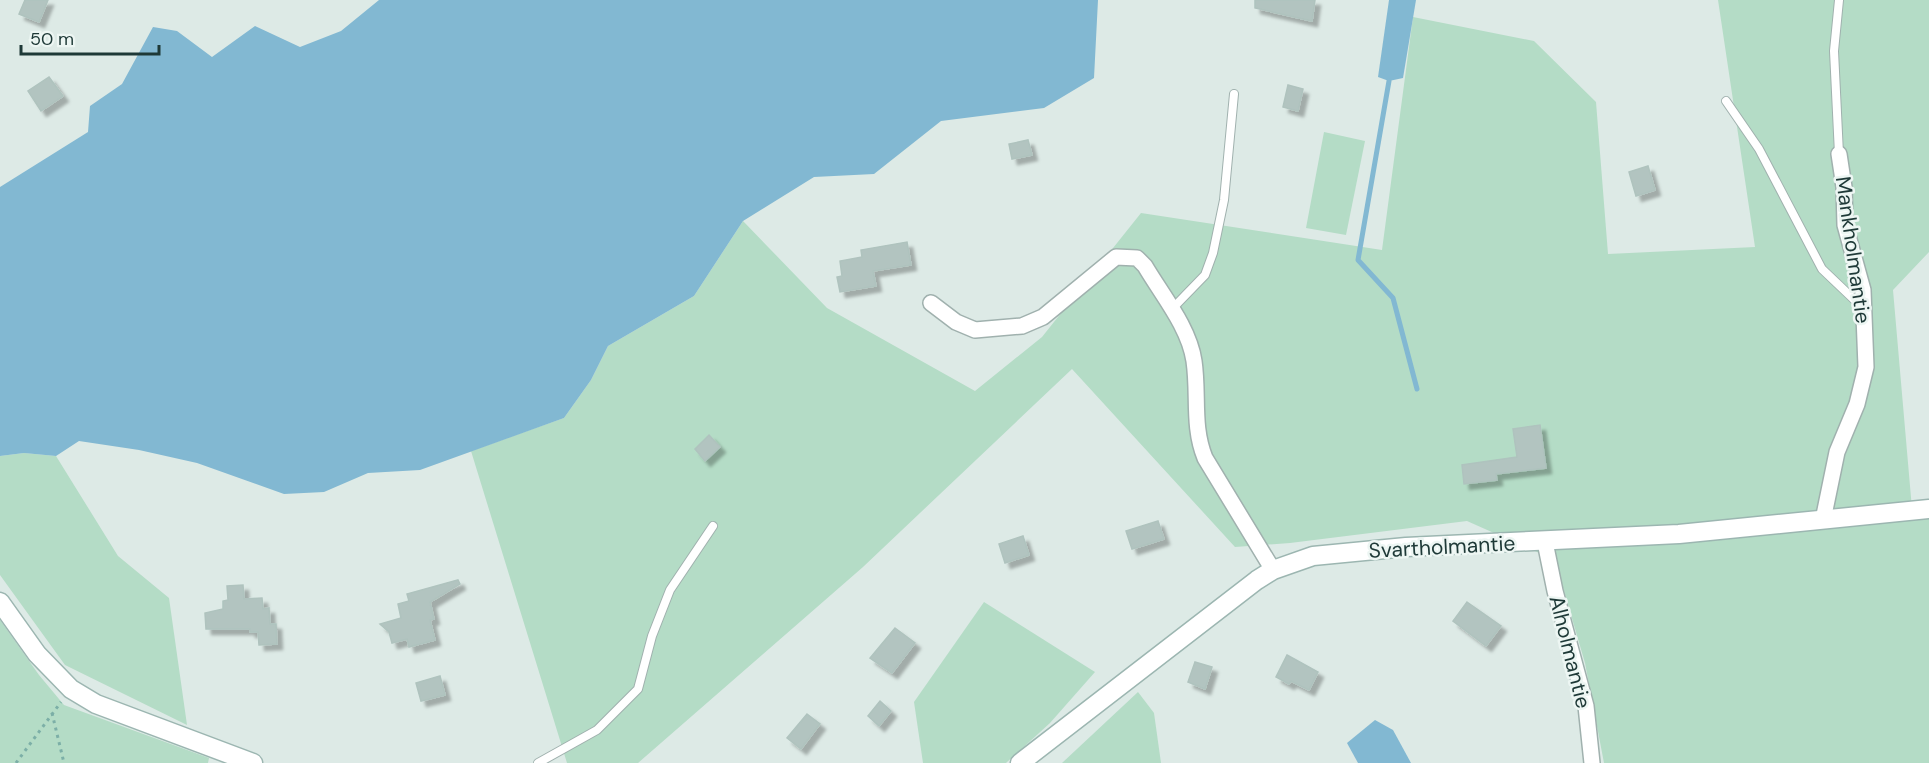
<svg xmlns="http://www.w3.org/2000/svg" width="1929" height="763" viewBox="0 0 1929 763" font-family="'DM Sans',sans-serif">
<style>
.green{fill:#b4dcc6}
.water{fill:#82b8d2}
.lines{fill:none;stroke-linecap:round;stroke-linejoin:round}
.stream{stroke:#82b8d2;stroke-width:5}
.building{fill:#b2c4c0;stroke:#afc3be;stroke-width:1.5;filter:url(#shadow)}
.lane-casing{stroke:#a0b1ae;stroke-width:10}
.street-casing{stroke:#a0b1ae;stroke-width:18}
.secondary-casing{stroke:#9cb6b1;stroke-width:21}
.path{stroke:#7cafa7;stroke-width:3;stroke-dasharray:3 4.5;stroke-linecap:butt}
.lane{stroke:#fff;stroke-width:8}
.street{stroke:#fff;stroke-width:15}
.secondary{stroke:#fff;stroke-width:18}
.labels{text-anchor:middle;stroke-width:5;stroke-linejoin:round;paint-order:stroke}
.street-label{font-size:21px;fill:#1e3937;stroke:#edf6f3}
</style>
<defs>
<filter id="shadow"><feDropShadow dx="5.5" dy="5.5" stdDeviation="1.5" flood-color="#0004"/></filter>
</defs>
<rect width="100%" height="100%" fill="#ddeae6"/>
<g class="green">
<path d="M 1718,0 L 1929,0 L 1929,252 L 1893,290 L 1912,509 L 1929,509 L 1929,763 L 1604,763 L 1585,663 L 1555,560 L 1467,521 L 1290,543 L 1235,547 L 1072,369 L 863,567 L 638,763 L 567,763 L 471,451 L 564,418 L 591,380 L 608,346 L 694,296 L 743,221 L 827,308 L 975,391 L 1042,337 L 1141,213 L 1382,250 L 1413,17 L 1534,41 L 1596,102 L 1608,254 L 1755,247 Z"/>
<path d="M 1324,132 L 1365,141 L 1346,235 L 1306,228 Z"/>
<path d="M 24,453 L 56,456 L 118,556 L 169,598 L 187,725 L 65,665 L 0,575 L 0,456 Z"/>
<path d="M 984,602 L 1095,672 L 1050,723 L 1006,763 L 923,763 L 914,702 Z"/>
<path d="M 0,620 L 39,675 L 64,705 L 209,758 L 208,763 L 0,763 Z"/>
<path d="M 1138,692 L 1154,713 L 1161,763 L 1062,763 Z"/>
</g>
<g class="water">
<path d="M 379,0 L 1098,0 L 1094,78 L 1044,108 L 941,121 L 874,174 L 814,177 L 743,221 L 694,296 L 608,346 L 591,380 L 564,418 L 420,470 L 368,473 L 324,492 L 284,494 L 197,463 L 139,450 L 79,441 L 56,456 L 24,453 L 0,456 L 0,187 L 88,132 L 90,106 L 122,84 L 153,27 L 177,31 L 212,57 L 255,26 L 300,47 L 341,31 Z"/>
<path d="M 1389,0 L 1416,0 L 1403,78 L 1389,81 L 1378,77 Z"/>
<path d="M 1375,720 L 1393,730 L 1411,763 L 1358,763 L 1347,743 Z"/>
</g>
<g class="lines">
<path class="stream" d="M 1389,81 L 1358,260 L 1393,298 L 1417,389"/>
</g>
<g class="building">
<path d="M 25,0 L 48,0 L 39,22 L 19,14 Z"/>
<path d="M 1255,0 L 1315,0 L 1312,21 L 1255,8 Z"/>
<path d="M 49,77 L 63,96 L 41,111 L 28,91 Z"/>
<path d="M 1288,85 L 1303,89 L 1298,111 L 1283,107 Z"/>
<path d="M 1028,140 L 1032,155 L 1012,159 L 1009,144 Z"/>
<path d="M 1648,166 L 1655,190 L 1636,196 L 1629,172 Z"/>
<path d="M 907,242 L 911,265 L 873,271 L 876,286 L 840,292 L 837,277 L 842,276 L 840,261 L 862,257 L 861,250 Z"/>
<path d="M 1540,425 L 1546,468 L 1496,474 L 1497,480 L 1464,484 L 1462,465 L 1517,457 L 1513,429 Z"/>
<path d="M 709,435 L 720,447 L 705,461 L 695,449 Z"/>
<path d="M 1158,521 L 1164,539 L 1132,549 L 1126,531 Z"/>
<path d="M 1023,536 L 1029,555 L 1005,563 L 999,544 Z"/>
<path d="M 458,580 L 460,584 L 430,602 L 434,619 L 430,620 L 435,640 L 409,647 L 407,639 L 392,643 L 389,632 L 380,624 L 401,618 L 398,604 L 409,601 L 407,594 Z"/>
<path d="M 243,585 L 244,599 L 262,598 L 263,609 L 269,608 L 270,624 L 276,624 L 277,644 L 259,645 L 258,632 L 250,632 L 250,629 L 206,629 L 205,613 L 223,609 L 223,601 L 228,600 L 227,586 Z"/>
<path d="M 1467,602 L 1501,626 L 1486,646 L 1453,621 Z"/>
<path d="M 895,628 L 915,643 L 892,673 L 870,658 Z"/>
<path d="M 1287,655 L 1318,672 L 1309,690 L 1291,681 L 1289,684 L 1276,677 Z"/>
<path d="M 1195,662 L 1212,667 L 1205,689 L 1188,682 Z"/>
<path d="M 440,676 L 445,695 L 421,701 L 416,683 Z"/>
<path d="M 880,701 L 891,711 L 879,726 L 868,716 Z"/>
<path d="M 807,714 L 820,724 L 801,749 L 787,738 Z"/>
</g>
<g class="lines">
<defs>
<g id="lane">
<path d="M 1839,0 L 1834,51 L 1839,154"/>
<path d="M 1726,101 L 1759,149 L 1822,269 L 1863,308"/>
<path d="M 1172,309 L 1205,275 L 1213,253 L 1224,200 L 1234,94"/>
<path d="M 538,763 L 597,730 L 638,689 L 652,636 L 670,590 L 713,526"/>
</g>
<g id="street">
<path d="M 931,303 L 956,322 L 975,330 L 1022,326 L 1043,317 L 1116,257 L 1137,258 L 1145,266 C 1162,295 1189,327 1194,361 C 1199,395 1192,426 1205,458 L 1273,570"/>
<path d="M 1823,520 L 1837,452 L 1857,404 L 1866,367 L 1863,290 L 1845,225 L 1844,187 L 1839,154"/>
<path d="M 1545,542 L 1555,591 L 1586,706 L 1592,763"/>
</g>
<g id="secondary">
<path d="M 0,602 L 37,654 L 71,689 L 96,704 L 253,763"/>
<path d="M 1020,763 L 1257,580 L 1273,570 L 1313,556 L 1406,547 L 1679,534 L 1929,509"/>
</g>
</defs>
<use href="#lane" class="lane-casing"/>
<use href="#street" class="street-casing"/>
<use href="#secondary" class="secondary-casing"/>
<g class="path">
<path d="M 52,713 L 64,763"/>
<path d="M 16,763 L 61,702"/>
</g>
<use href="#lane" class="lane"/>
<use href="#street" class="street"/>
<use href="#secondary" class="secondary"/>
</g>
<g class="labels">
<g class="street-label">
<text transform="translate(1853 250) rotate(82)" y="7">Mankholmantie</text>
<text transform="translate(1442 547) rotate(-3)" y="7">Svartholmantie</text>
<text transform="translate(1570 652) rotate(76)" y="7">Alholmantie</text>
</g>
</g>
<path d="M21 45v9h138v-9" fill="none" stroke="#1e3937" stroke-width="3"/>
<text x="30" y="45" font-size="18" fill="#1e3937" stroke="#edf6f3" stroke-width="4.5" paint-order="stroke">50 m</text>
</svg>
